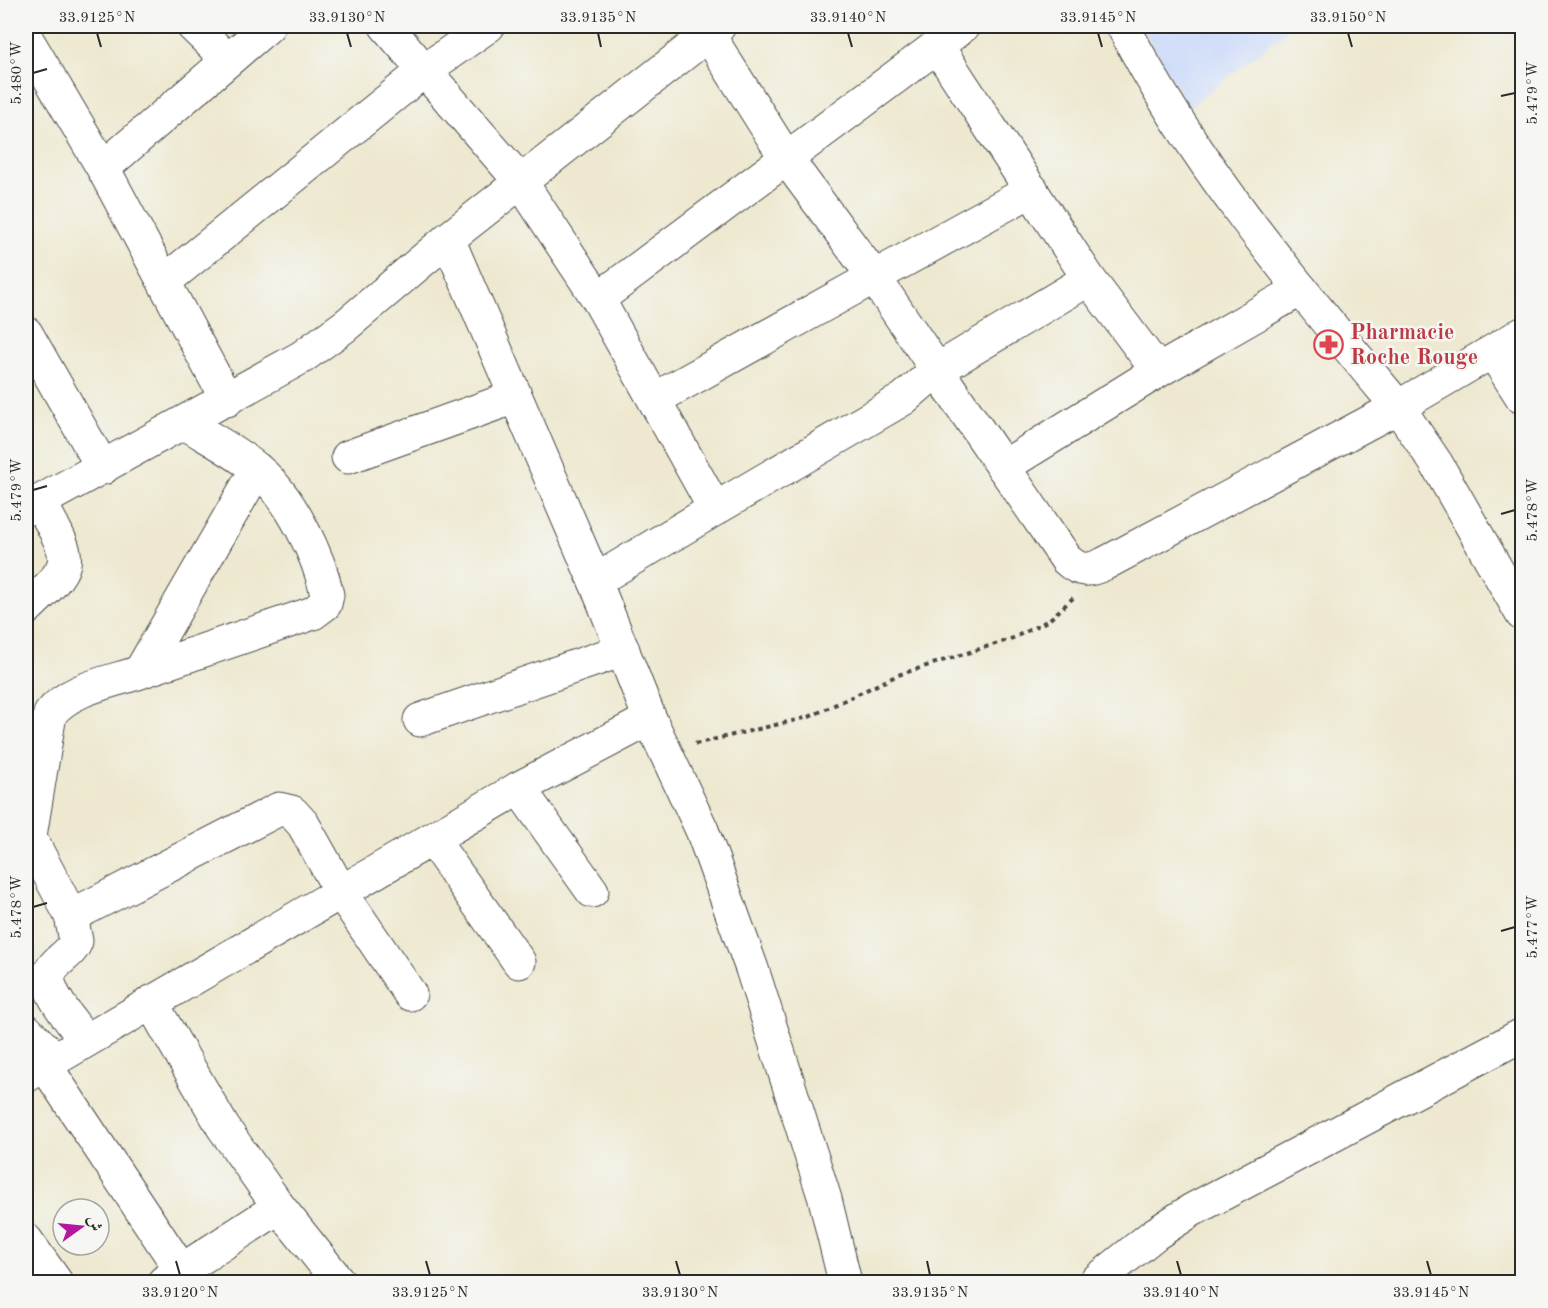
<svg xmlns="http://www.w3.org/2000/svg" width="1548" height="1308" viewBox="0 0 1548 1308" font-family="'Old Standard TT',Amiri,serif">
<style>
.built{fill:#cddbfa}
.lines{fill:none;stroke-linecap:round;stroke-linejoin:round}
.minor-casing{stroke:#484744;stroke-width:35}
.tertiary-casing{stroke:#484744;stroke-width:35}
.path{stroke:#484744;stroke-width:4;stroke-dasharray:4.5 4.5;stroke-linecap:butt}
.minor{stroke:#fff;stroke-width:33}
.tertiary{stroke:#fff;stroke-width:33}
.ticks{fill:none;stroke:#2b2b2b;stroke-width:2}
.labels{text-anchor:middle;stroke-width:5;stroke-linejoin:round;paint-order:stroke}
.health-label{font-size:22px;font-weight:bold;fill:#be3a42;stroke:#f6f6f2;text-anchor:start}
.neatline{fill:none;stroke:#2b2b2b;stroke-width:2}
.ticks-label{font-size:15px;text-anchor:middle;fill:#2b2b2b}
</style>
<rect width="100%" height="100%" fill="#f6f6f2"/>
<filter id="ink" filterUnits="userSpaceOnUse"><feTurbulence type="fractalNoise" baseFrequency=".0167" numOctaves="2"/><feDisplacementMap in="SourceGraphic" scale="12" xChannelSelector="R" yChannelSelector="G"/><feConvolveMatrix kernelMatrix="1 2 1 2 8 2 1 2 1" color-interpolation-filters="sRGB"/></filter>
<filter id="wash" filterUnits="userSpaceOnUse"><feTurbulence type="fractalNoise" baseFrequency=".008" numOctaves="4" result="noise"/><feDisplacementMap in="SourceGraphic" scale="24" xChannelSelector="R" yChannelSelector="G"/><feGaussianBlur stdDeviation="1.35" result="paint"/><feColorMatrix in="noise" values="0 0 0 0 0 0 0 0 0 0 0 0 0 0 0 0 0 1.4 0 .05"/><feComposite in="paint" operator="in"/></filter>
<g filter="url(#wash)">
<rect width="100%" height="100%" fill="#ede8cf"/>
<path class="built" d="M 1141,26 L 1293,26 L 1188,108 Z"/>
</g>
<g filter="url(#ink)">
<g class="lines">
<defs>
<g id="minor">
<path d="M 193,26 L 228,60"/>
<path d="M 386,26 L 521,182 L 598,299 L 715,509 L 903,399 L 937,370 L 1067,560 C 1080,572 1089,571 1104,564 L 1398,407 L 1436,463 L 1522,614"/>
<path d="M 963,26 L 937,46 L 1089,279 L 1158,371 L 1301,289"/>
<path d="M 26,38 L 103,168 L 227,400"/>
<path d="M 103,168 L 268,26"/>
<path d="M 1032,190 L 874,277 L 937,370 L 1089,279"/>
<path d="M 448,239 L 595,581 L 715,509"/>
<path d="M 165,281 L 425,70 L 488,26"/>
<path d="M 598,299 L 937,46"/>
<path d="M 26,333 L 103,468"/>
<path d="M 1493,352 L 1522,397"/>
<path d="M 655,399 L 874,277 L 786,158 L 708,34"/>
<path d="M 185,423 C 209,438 237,452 259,471 C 290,497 319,555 327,595 L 325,604 L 313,613 L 140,672 L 257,469"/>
<path d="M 348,457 L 515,397"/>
<path d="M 1003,467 L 1158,371"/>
<path d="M 26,609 C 78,560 72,563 40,502"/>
<path d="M 650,719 L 702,830 L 752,969 L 825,1199 L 845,1282"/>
<path d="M 420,720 L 623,650"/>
<path d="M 519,788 L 592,891"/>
<path d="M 26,830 L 71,916"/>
<path d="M 30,836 L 50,714 C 69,688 112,682 140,672"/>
<path d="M 432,839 L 519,962"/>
<path d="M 151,1002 L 223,1127 L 279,1207 L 339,1282"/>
<path d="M 26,1030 L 54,1058"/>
<path d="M 85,1040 C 75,1025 39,986 51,970 C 58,959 72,953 76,941 L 71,916 L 279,809 L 292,812 L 303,824 L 341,892 L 410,994"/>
<path d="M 45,1065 L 189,1282"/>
<path d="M 26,1076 L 519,788 L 650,719 L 595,581"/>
<path d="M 26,1240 L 56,1282"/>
<path d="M 164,1282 L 279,1207"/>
<path d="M 1095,1282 L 1155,1234 L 1192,1210 L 1522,1035"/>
</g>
<g id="tertiary">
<path d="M 1123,26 C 1195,166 1297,286 1398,407 L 1522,334"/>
<path d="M 26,509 L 302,357 L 345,326 L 448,239 L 719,26"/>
</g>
</defs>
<use href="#minor" class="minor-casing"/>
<use href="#tertiary" class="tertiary-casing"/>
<path class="path" d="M 695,744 L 809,717 L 898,675 L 1011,639 L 1049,620 L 1073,598"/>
<use href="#minor" class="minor"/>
<use href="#tertiary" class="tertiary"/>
</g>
</g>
<path class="ticks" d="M 97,33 L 101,47M 347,33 L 351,47M 598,33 L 601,47M 848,33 L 852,47M 1098,33 L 1102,47M 1348,33 L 1352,47M 33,73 L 47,69M 1501,96 L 1515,93M 33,490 L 47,486M 1501,514 L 1515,510M 33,907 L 47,903M 1501,931 L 1515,927M 176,1261 L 180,1275M 426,1261 L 430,1275M 676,1261 L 680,1275M 927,1261 L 930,1275M 1177,1261 L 1181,1275M 1427,1261 L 1431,1275"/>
<defs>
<symbol id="pharmacy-ring" viewBox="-11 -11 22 22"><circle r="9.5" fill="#f6f6f2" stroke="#e0444e" stroke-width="1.5"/><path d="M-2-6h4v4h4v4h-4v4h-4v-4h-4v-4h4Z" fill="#e0444e"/></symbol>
</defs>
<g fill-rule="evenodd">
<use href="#pharmacy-ring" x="1312" y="328" width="33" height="33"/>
</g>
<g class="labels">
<g class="health-label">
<text x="1350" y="339">Pharmacie<tspan x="1350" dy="25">Roche Rouge</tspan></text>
</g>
</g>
<rect width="1548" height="1308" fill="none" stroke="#f6f6f2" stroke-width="66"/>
<g transform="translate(81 1227) rotate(75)"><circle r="28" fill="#f6f6f2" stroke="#a5a5a2" stroke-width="1.5"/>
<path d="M0-4.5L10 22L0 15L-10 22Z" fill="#b5179e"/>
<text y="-9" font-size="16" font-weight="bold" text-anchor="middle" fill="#2b2b2b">ش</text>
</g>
<rect x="33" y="33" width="1482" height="1242" class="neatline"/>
<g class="ticks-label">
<text x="97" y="22">33.9125°N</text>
<text x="347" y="22">33.9130°N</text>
<text x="598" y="22">33.9135°N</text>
<text x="848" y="22">33.9140°N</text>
<text x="1098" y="22">33.9145°N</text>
<text x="1348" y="22">33.9150°N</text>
<text transform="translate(16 73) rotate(-90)" y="5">5.480°W</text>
<text transform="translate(1532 93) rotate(-90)" y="5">5.479°W</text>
<text transform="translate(16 490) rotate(-90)" y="5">5.479°W</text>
<text transform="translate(1532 510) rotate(-90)" y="5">5.478°W</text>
<text transform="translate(16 907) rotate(-90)" y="5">5.478°W</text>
<text transform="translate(1532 927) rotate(-90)" y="5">5.477°W</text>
<text x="180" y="1297">33.9120°N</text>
<text x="430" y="1297">33.9125°N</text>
<text x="680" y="1297">33.9130°N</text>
<text x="930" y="1297">33.9135°N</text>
<text x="1181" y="1297">33.9140°N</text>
<text x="1431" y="1297">33.9145°N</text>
</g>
</svg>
